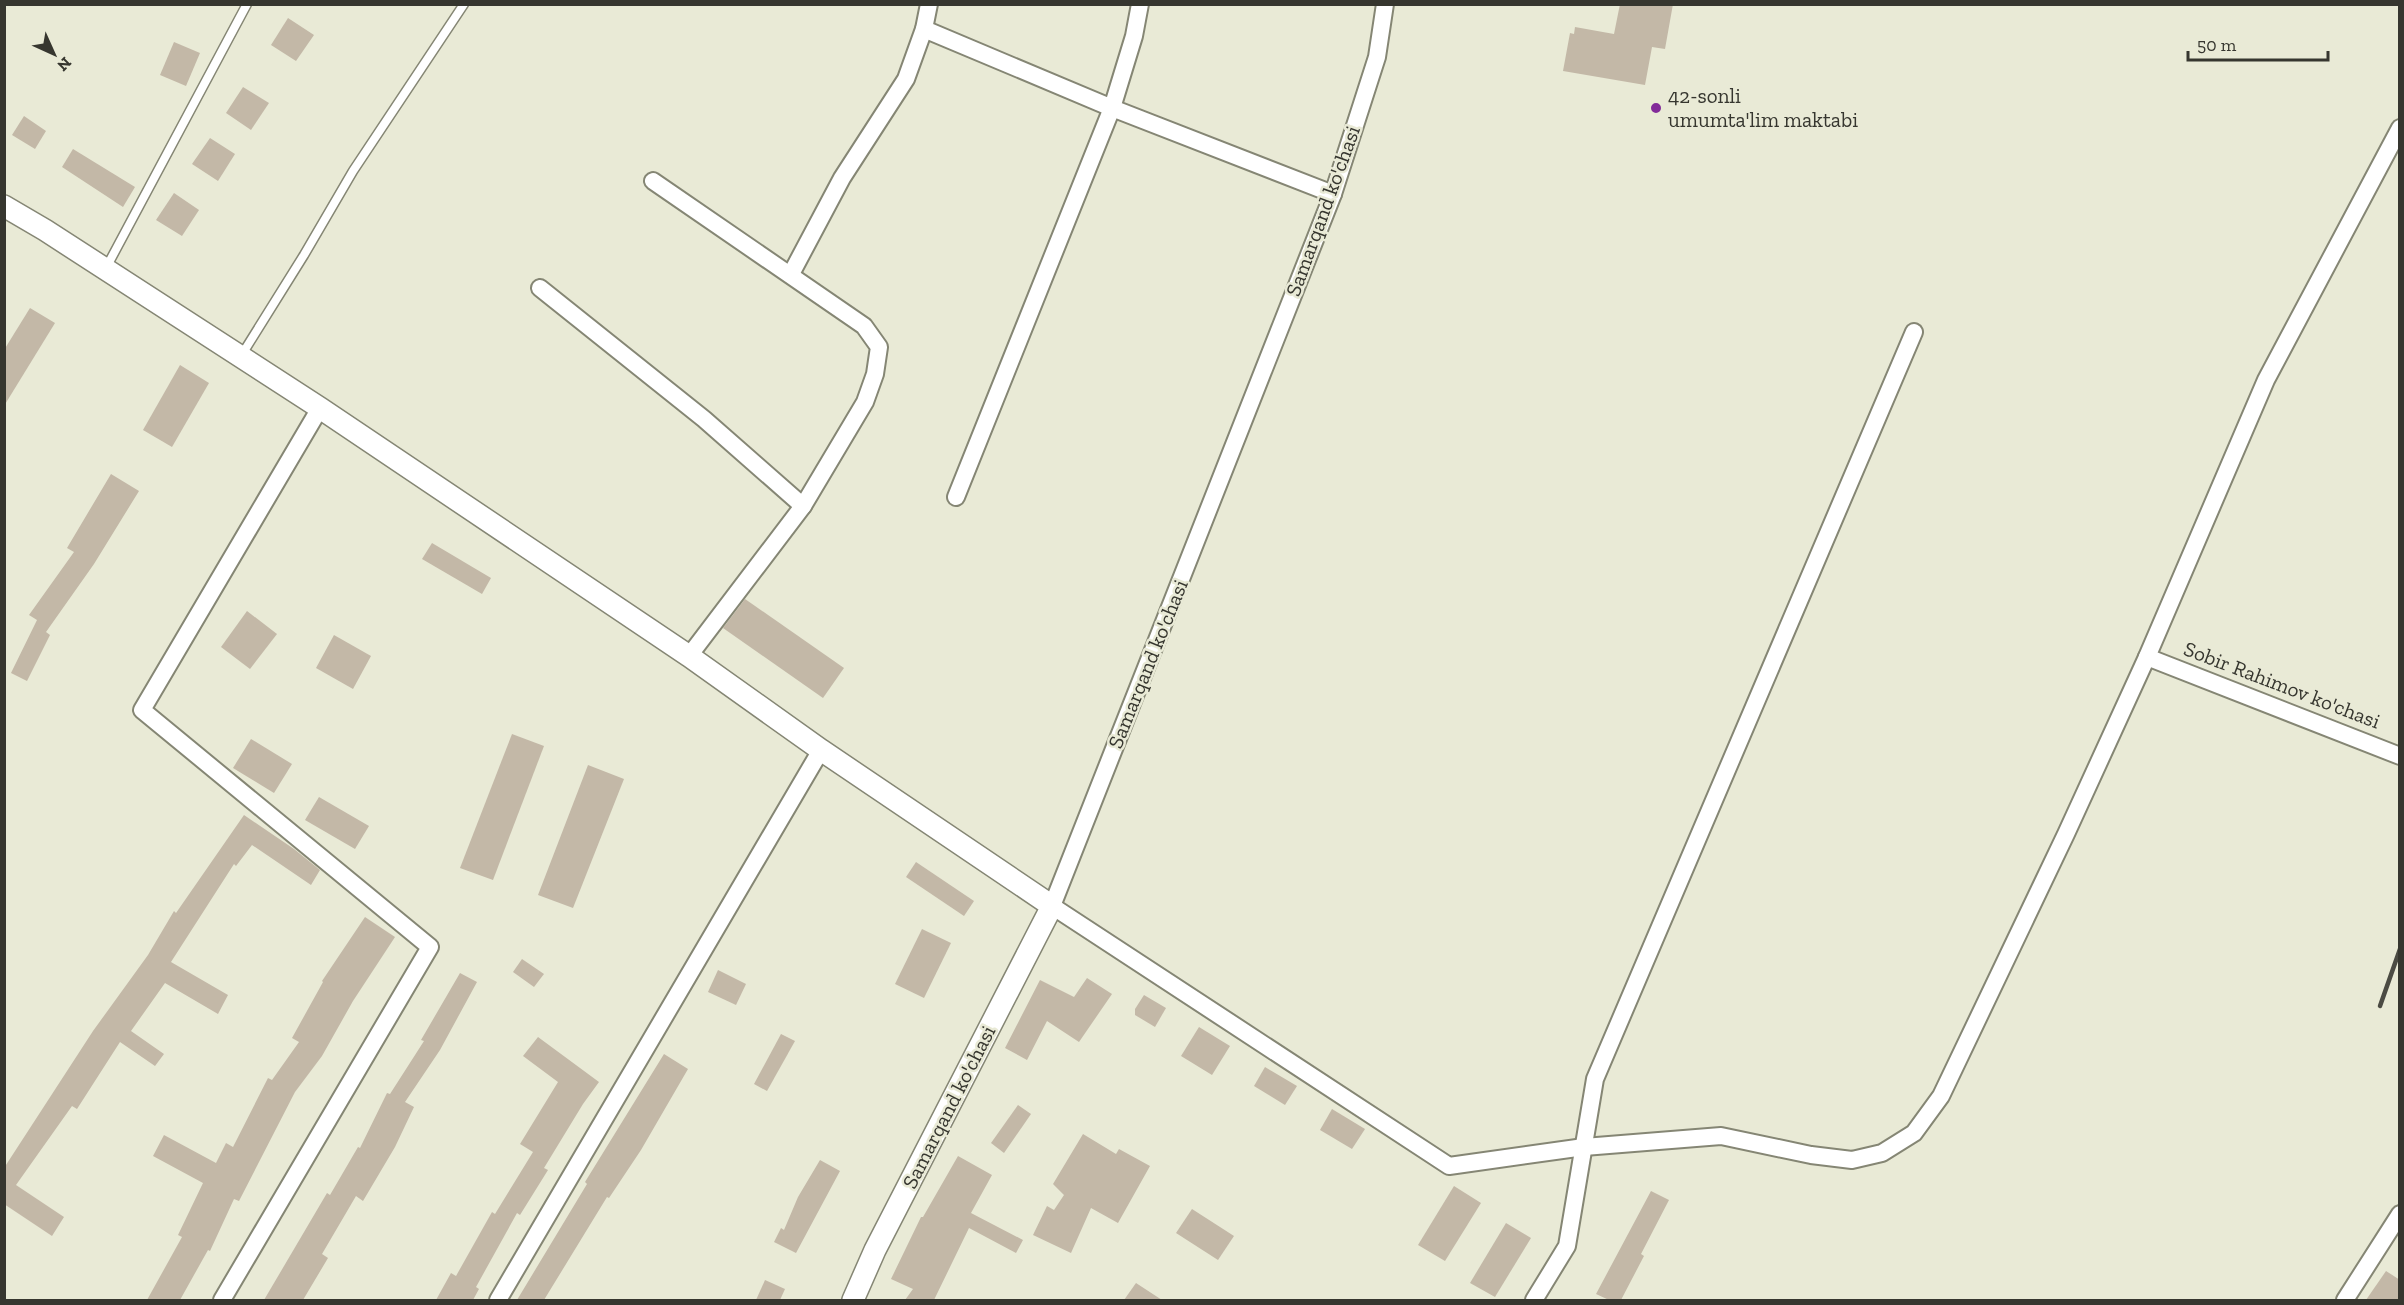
<svg xmlns="http://www.w3.org/2000/svg" width="2404" height="1305" viewBox="0 0 2404 1305" font-family="'Zilla Slab',serif">
<style>
.building{fill:#c3b8a7}
.lines{fill:none;stroke-linecap:round;stroke-linejoin:round}
.service-casing{stroke:#858674;stroke-width:11}
.minor-casing{stroke:#858674;stroke-width:20}
.tertiary-casing{stroke:#858674;stroke-width:24}
.service{stroke:#fff;stroke-width:8}
.minor{stroke:#fff;stroke-width:16}
.tertiary{stroke:#fff;stroke-width:21}
.rail{stroke:#4b4b43;stroke-width:4.5}
.poi-dot{fill:#822b99;stroke:#e9ead6;stroke-width:2}
.labels{text-anchor:middle;stroke-width:5;stroke-linejoin:round;paint-order:stroke}
.poi-label{font-size:21px;fill:#36362f;stroke:#e9ead6;text-anchor:start}
.street-label{font-size:21px;fill:#36362f;stroke:#e9ead6}
</style>
<rect width="100%" height="100%" fill="#e9ead6"/>
<g class="building">
<path d="M 1620,4 L 1673,4 L 1665,49 L 1652,47 L 1645,85 L 1563,71 L 1570,33 L 1574,34 L 1575,27 L 1614,34 Z"/>
<path d="M 288,18 L 314,35 L 296,61 L 271,45 Z"/>
<path d="M 174,42 L 200,53 L 186,86 L 160,75 Z"/>
<path d="M 243,87 L 269,103 L 251,130 L 226,113 Z"/>
<path d="M 24,116 L 46,131 L 35,149 L 12,135 Z"/>
<path d="M 210,138 L 235,154 L 218,181 L 192,164 Z"/>
<path d="M 73,149 L 135,187 L 123,207 L 62,167 Z"/>
<path d="M 174,193 L 199,210 L 182,236 L 156,220 Z"/>
<path d="M 30,308 L 55,323 L 4,406 L 4,350 Z"/>
<path d="M 180,365 L 209,383 L 172,447 L 143,430 Z"/>
<path d="M 111,474 L 139,491 L 94,564 L 46,632 L 50,635 L 27,681 L 11,673 L 37,620 L 29,615 L 74,552 L 67,548 Z"/>
<path d="M 432,543 L 491,578 L 482,594 L 422,559 Z"/>
<path d="M 745,599 L 844,668 L 823,698 L 723,628 Z"/>
<path d="M 247,611 L 277,634 L 250,669 L 221,647 Z"/>
<path d="M 334,635 L 371,656 L 353,689 L 316,668 Z"/>
<path d="M 512,734 L 544,746 L 493,880 L 460,868 Z"/>
<path d="M 251,739 L 292,764 L 274,793 L 233,768 Z"/>
<path d="M 588,765 L 624,779 L 573,908 L 538,895 Z"/>
<path d="M 319,797 L 369,826 L 355,849 L 305,820 Z"/>
<path d="M 244,815 L 294,849 L 320,870 L 311,885 L 252,845 L 236,866 L 234,864 L 171,962 L 228,995 L 218,1014 L 165,983 L 131,1031 L 164,1054 L 155,1066 L 120,1042 L 77,1109 L 72,1106 L 16,1185 L 64,1217 L 52,1236 L 4,1204 L 4,1168 L 93,1031 L 148,955 L 174,911 L 176,913 Z"/>
<path d="M 916,862 L 974,901 L 964,916 L 906,877 Z"/>
<path d="M 365,917 L 395,937 L 353,1001 L 322,1056 L 295,1092 L 239,1201 L 234,1199 L 210,1251 L 208,1250 L 180,1300 L 147,1300 L 182,1237 L 178,1235 L 203,1183 L 153,1156 L 164,1135 L 216,1163 L 226,1143 L 233,1147 L 268,1078 L 272,1080 L 299,1042 L 292,1038 L 323,982 L 322,981 Z"/>
<path d="M 922,929 L 951,943 L 924,998 L 895,984 Z"/>
<path d="M 522,959 L 544,974 L 534,987 L 513,972 Z"/>
<path d="M 718,970 L 746,984 L 736,1005 L 708,992 Z"/>
<path d="M 460,973 L 477,982 L 440,1050 L 405,1102 L 414,1107 L 395,1147 L 363,1201 L 356,1196 L 322,1254 L 328,1258 L 303,1300 L 264,1300 L 327,1193 L 330,1195 L 358,1147 L 360,1148 L 387,1093 L 390,1094 L 424,1041 L 421,1040 Z"/>
<path d="M 1087,978 L 1112,994 L 1079,1042 L 1047,1021 L 1027,1060 L 1005,1048 L 1040,980 L 1074,997 Z"/>
<path d="M 1144,995 L 1166,1008 L 1155,1027 L 1135,1015 L 1135,1009 Z"/>
<path d="M 1199,1027 L 1230,1046 L 1212,1075 L 1181,1056 Z"/>
<path d="M 781,1034 L 795,1041 L 767,1091 L 754,1084 Z"/>
<path d="M 538,1037 L 599,1082 L 583,1104 L 544,1168 L 548,1170 L 520,1215 L 517,1213 L 476,1287 L 479,1289 L 473,1300 L 436,1300 L 451,1273 L 456,1276 L 492,1212 L 495,1214 L 533,1152 L 520,1144 L 558,1082 L 523,1056 Z"/>
<path d="M 664,1054 L 688,1069 L 641,1150 L 609,1198 L 607,1197 L 544,1300 L 517,1300 L 587,1184 L 585,1182 Z"/>
<path d="M 1265,1067 L 1297,1086 L 1285,1105 L 1254,1086 Z"/>
<path d="M 1018,1105 L 1031,1114 L 1004,1153 L 991,1143 Z"/>
<path d="M 1332,1109 L 1365,1129 L 1352,1149 L 1320,1130 Z"/>
<path d="M 1083,1134 L 1116,1154 L 1119,1149 L 1150,1166 L 1118,1223 L 1091,1208 L 1071,1253 L 1033,1235 L 1047,1206 L 1054,1210 L 1064,1195 L 1053,1184 Z"/>
<path d="M 958,1156 L 992,1175 L 971,1213 L 1023,1240 L 1016,1253 L 969,1228 L 934,1300 L 905,1300 L 913,1289 L 891,1279 L 921,1217 L 923,1217 Z"/>
<path d="M 820,1160 L 840,1171 L 796,1253 L 774,1242 L 781,1228 L 784,1230 L 798,1197 Z"/>
<path d="M 1454,1186 L 1481,1203 L 1445,1261 L 1418,1245 Z"/>
<path d="M 1651,1191 L 1669,1200 L 1641,1254 L 1644,1256 L 1621,1300 L 1609,1300 L 1596,1294 Z"/>
<path d="M 1192,1209 L 1234,1236 L 1218,1260 L 1176,1233 Z"/>
<path d="M 1506,1223 L 1531,1238 L 1495,1297 L 1470,1283 Z"/>
<path d="M 2386,1271 L 2400,1280 L 2400,1300 L 2366,1300 Z"/>
<path d="M 765,1280 L 785,1289 L 780,1300 L 756,1300 Z"/>
<path d="M 1136,1283 L 1162,1300 L 1124,1300 Z"/>
</g>
<g class="lines">
<defs>
<g id="service">
<path d="M 106,268 L 247,4"/>
<path d="M 241,356 L 304,255 L 353,171 L 464,4"/>
</g>
<g id="minor">
<path d="M 1140,4 L 1134,36 L 1112,108 L 1333,194"/>
<path d="M 1385,4 L 1377,57 L 1333,194 L 1052,906 L 1449,1166 L 1584,1147 L 1721,1136 L 1811,1155 L 1852,1160 L 1882,1153 L 1914,1133 L 1941,1096 L 2066,834 L 2147,657 L 2266,380 L 2400,128"/>
<path d="M 924,29 L 1112,108 L 956,497"/>
<path d="M 791,274 L 842,178 L 906,79 L 924,29 L 929,4"/>
<path d="M 540,288 L 704,419 L 803,506 L 865,402 L 875,374 L 879,347 L 864,326 L 653,181"/>
<path d="M 689,656 L 803,506"/>
<path d="M 2147,657 L 2400,756"/>
<path d="M 222,1300 L 430,947 L 142,710 L 320,408"/>
<path d="M 498,1300 L 821,750"/>
<path d="M 1534,1300 L 1567,1246 L 1595,1079 L 1914,332"/>
<path d="M 2345,1300 L 2400,1214"/>
</g>
<path id="tertiary" d="M 4,206 L 45,230 L 320,408 L 689,656 L 821,750 L 1052,906 L 875,1250 L 853,1300"/>
</defs>
<use href="#service" class="service-casing"/>
<use href="#minor" class="minor-casing"/>
<use href="#tertiary" class="tertiary-casing"/>
<use href="#service" class="service"/>
<use href="#minor" class="minor"/>
<use href="#tertiary" class="tertiary"/>
<path class="rail" d="M 2380,1006 L 2400,949"/>
</g>
<circle class="poi-dot" cx="1656" cy="108" r="6"/>
<g class="labels">
<g class="poi-label">
<text x="1668" y="103">42-sonli<tspan x="1668" dy="24">umumta'lim maktabi</tspan></text>
</g>
<g class="street-label">
<text transform="translate(1323 211) rotate(-70)" y="7">Samarqand ko'chasi</text>
<text transform="translate(1148 664) rotate(-68)" y="7">Samarqand ko'chasi</text>
<text transform="translate(2282 685) rotate(21)" y="7">Sobir Rahimov ko'chasi</text>
<text transform="translate(949 1107) rotate(-63)" y="7">Samarqand ko'chasi</text>
</g>
</g>
<rect width="2404" height="1305" fill="none" stroke="#36362f" stroke-width="12"/>
<g transform="translate(54 54) rotate(135)" stroke="#e9ead6" stroke-width="4.5" paint-order="stroke">
<path d="M0-4.5L10 22L0 15L-10 22Z" fill="#36362f"/>
<text y="-9" font-size="16" font-weight="bold" text-anchor="middle" fill="#36362f">N</text>
</g>
<path d="M2188 51v9h140v-9" fill="none" stroke="#36362f" stroke-width="3"/>
<text x="2197" y="51" font-size="18" fill="#36362f" stroke="#e9ead6" stroke-width="4.5" paint-order="stroke">50 m</text>
</svg>
